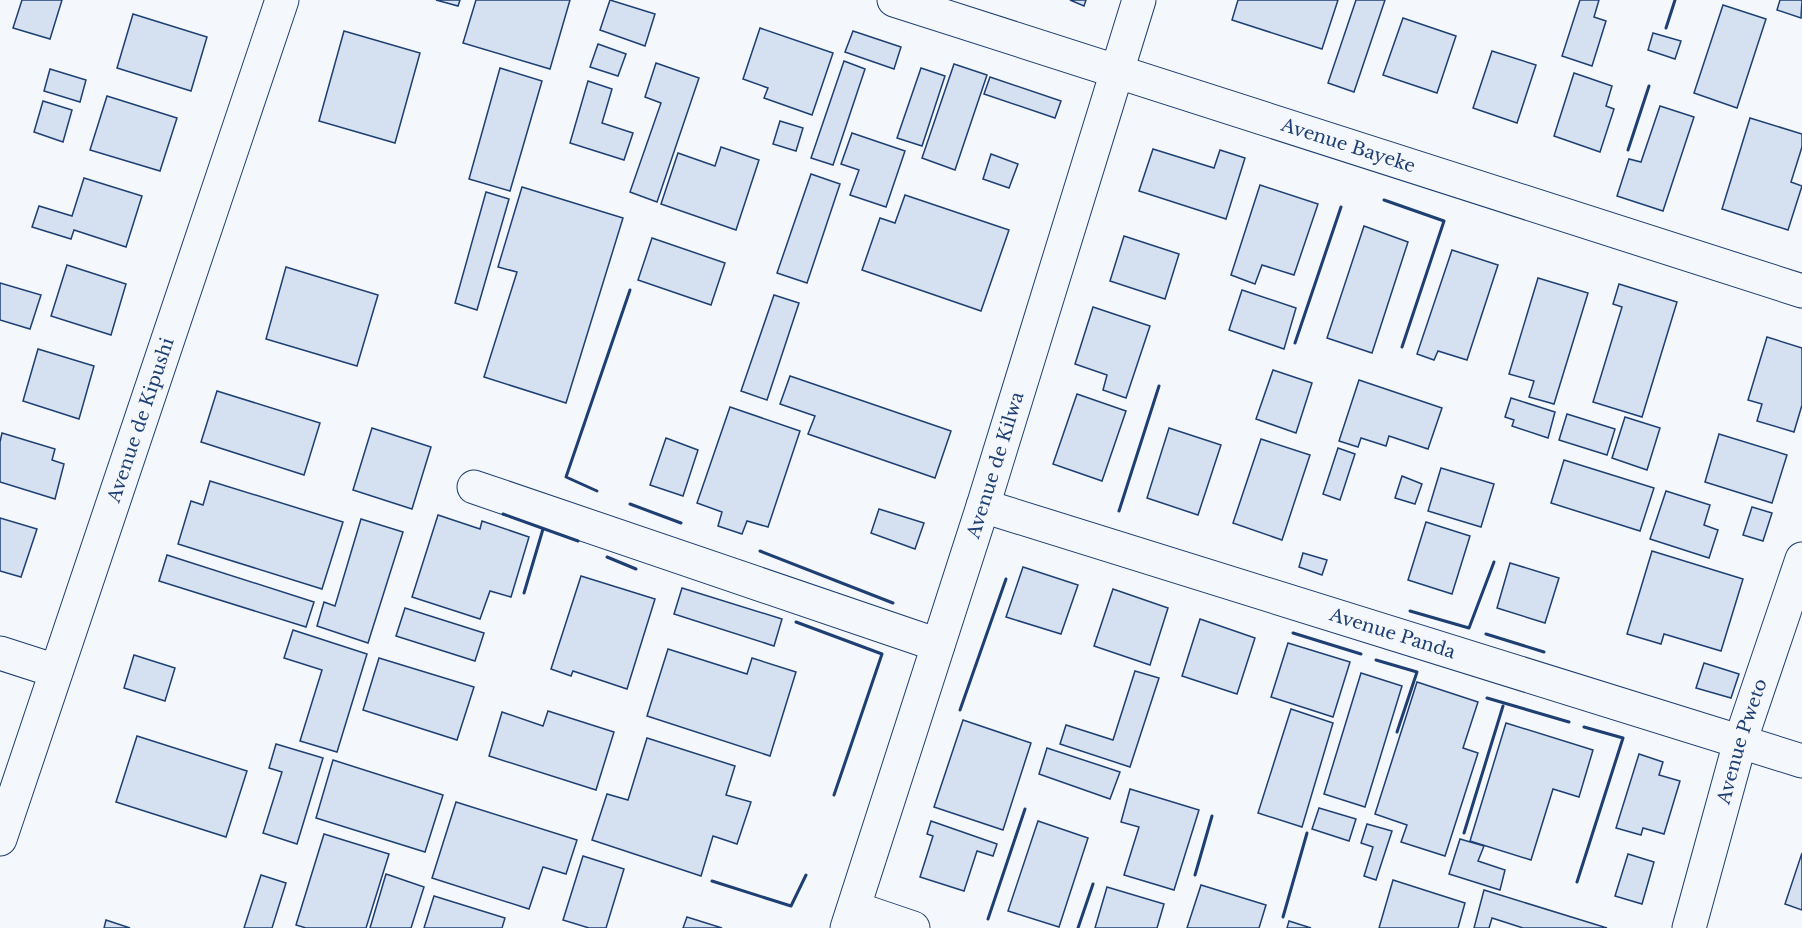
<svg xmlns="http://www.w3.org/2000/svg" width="1802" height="928" viewBox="0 0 1802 928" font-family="'Libre Baskerville',serif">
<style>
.building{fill:#d5e0f0;stroke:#1d3f73;stroke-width:1.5}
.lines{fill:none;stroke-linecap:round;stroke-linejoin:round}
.minor-casing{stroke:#1d3f73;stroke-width:35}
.minor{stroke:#f4f7fb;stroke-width:33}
.wall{stroke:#1d3f73;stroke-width:3}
.labels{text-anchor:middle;stroke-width:4.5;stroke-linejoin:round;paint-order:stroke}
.street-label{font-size:18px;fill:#1d3f73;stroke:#f4f7fb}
</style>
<rect width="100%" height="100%" fill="#f4f7fb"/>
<g class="building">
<path d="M 22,0 L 62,0 L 50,39 L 13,28 Z"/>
<path d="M 436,0 L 460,0 L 458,6 Z"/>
<path d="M 476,0 L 570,0 L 550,69 L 463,43 Z"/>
<path d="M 610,0 L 655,14 L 645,46 L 600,30 Z"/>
<path d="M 1070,0 L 1086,0 L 1084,6 Z"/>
<path d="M 1238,0 L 1338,0 L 1322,49 L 1232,20 Z"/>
<path d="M 1356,0 L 1385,0 L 1354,92 L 1328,83 Z"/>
<path d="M 1580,0 L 1599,0 L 1594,17 L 1606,21 L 1592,66 L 1562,56 Z"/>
<path d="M 1780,0 L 1802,0 L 1801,18 L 1777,10 Z"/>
<path d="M 1723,5 L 1766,19 L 1737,108 L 1694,93 Z"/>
<path d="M 133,14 L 207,37 L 191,91 L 117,68 Z"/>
<path d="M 1403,18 L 1456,36 L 1437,93 L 1383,75 Z"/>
<path d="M 760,28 L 833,53 L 812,115 L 764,98 L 768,88 L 743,79 Z"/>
<path d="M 344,31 L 420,53 L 395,143 L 319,121 Z"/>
<path d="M 853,31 L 901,47 L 894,69 L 845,52 Z"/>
<path d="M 1653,33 L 1681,41 L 1675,59 L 1648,50 Z"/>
<path d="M 598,44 L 626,54 L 618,76 L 590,67 Z"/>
<path d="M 1492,51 L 1536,65 L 1517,123 L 1473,108 Z"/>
<path d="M 844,61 L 865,69 L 833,165 L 811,158 Z"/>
<path d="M 656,63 L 699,78 L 657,202 L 630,192 L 661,103 L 645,97 Z"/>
<path d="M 954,64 L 987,75 L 955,170 L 922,158 Z"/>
<path d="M 500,68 L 542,81 L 510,191 L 469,179 Z"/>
<path d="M 921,68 L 945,76 L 922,146 L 897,138 Z"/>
<path d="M 50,69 L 86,80 L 80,102 L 44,91 Z"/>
<path d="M 1574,73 L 1612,86 L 1606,106 L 1614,109 L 1600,152 L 1554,136 Z"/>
<path d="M 990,77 L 1061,101 L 1055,118 L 984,94 Z"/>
<path d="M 588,81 L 612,89 L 602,123 L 633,133 L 624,160 L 570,143 Z"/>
<path d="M 107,96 L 177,118 L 160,171 L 90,150 Z"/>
<path d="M 43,101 L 72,110 L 63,142 L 34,132 Z"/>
<path d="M 1660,106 L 1694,117 L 1663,211 L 1617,196 L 1629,159 L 1641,162 Z"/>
<path d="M 1750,118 L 1802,134 L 1802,147 L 1791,182 L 1802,186 L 1788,230 L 1722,209 Z"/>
<path d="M 780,121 L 803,128 L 796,151 L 773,144 Z"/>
<path d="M 852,133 L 905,151 L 886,207 L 850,195 L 859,170 L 841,164 Z"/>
<path d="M 721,147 L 759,160 L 736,230 L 661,204 L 678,153 L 715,166 Z"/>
<path d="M 1153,149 L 1214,168 L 1220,150 L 1245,158 L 1226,219 L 1139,191 Z"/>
<path d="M 991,154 L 1018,164 L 1009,188 L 983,179 Z"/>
<path d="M 811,174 L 840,184 L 807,283 L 777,273 Z"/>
<path d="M 84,178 L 142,196 L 126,247 L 74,230 L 71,239 L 32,227 L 39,206 L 72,216 Z"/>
<path d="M 1260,185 L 1318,204 L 1294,275 L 1262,265 L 1255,284 L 1231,275 Z"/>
<path d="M 522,187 L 623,218 L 566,403 L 484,377 L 517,272 L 498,267 Z"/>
<path d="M 486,192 L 509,199 L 477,310 L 455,303 Z"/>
<path d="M 905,195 L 1009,230 L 981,311 L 862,270 L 880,218 L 895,223 Z"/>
<path d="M 1364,226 L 1408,242 L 1372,353 L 1327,338 Z"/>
<path d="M 1124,236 L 1179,254 L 1165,299 L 1110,281 Z"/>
<path d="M 652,238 L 725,263 L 711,305 L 638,280 Z"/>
<path d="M 1452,250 L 1498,265 L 1467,360 L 1438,351 L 1434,360 L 1417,354 Z"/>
<path d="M 67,265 L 126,284 L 111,335 L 51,316 Z"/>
<path d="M 286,267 L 378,295 L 357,366 L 266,339 Z"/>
<path d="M 1538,278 L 1588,293 L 1554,404 L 1529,397 L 1534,381 L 1509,374 Z"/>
<path d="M 0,283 L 41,295 L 30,329 L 0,320 Z"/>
<path d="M 1619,284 L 1677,302 L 1642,417 L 1593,402 L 1622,307 L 1613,304 Z"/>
<path d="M 1242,290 L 1296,308 L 1284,349 L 1229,330 Z"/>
<path d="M 774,295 L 799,303 L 767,400 L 741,391 Z"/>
<path d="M 1093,307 L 1150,326 L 1126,398 L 1103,390 L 1107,375 L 1075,364 Z"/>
<path d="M 1767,337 L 1802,348 L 1802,405 L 1794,432 L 1757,421 L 1762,404 L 1748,400 Z"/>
<path d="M 38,349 L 94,366 L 79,419 L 23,401 Z"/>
<path d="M 1273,370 L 1312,383 L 1296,433 L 1256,419 Z"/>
<path d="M 790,376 L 951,431 L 935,478 L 808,434 L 815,416 L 780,404 Z"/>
<path d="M 1359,380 L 1442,408 L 1428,449 L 1389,436 L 1386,446 L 1361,438 L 1358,447 L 1339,441 Z"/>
<path d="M 217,391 L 320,423 L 304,475 L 201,442 Z"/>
<path d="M 1077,394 L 1126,411 L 1102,481 L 1053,464 Z"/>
<path d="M 1511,398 L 1555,412 L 1548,438 L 1512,426 L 1514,420 L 1505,417 Z"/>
<path d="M 730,407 L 800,431 L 768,527 L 747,521 L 742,534 L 718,526 L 722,512 L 697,503 Z"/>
<path d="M 1567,414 L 1615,429 L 1607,455 L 1559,440 Z"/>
<path d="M 1625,417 L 1660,428 L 1647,470 L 1612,458 Z"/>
<path d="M 372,428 L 431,447 L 412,509 L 353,490 Z"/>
<path d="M 1169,428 L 1221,445 L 1198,515 L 1147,498 Z"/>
<path d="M 2,433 L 55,449 L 52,460 L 64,464 L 55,499 L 0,482 L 0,442 Z"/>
<path d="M 1719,434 L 1787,455 L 1772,503 L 1705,482 Z"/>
<path d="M 666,438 L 698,450 L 683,496 L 650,485 Z"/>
<path d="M 1261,439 L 1310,455 L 1282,540 L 1233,523 Z"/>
<path d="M 1338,448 L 1355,454 L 1340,500 L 1323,494 Z"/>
<path d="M 1564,460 L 1654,488 L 1640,531 L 1551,503 Z"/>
<path d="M 1441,468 L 1494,484 L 1481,527 L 1428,511 Z"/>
<path d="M 1402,476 L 1422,484 L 1415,504 L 1395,498 Z"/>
<path d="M 210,481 L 343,522 L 322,589 L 178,544 L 191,501 L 203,505 Z"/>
<path d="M 1666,491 L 1710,505 L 1704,525 L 1718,530 L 1709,558 L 1650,539 Z"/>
<path d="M 1752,507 L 1772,513 L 1763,541 L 1743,535 Z"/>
<path d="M 879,509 L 924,523 L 915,549 L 871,533 Z"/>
<path d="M 438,515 L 480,529 L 482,521 L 529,537 L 511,597 L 490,591 L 480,619 L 412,597 Z"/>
<path d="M 0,518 L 37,529 L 21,577 L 0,571 Z"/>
<path d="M 361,519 L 403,532 L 368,643 L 317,626 L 324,602 L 335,606 Z"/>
<path d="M 1426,522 L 1470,536 L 1452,594 L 1408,580 Z"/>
<path d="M 1652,551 L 1743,579 L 1721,651 L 1664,634 L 1661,644 L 1627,634 Z"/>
<path d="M 1303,553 L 1327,560 L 1322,575 L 1299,567 Z"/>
<path d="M 167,555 L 314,602 L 306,627 L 159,581 Z"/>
<path d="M 1510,563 L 1559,578 L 1545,623 L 1497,608 Z"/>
<path d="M 1023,567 L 1078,585 L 1061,634 L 1006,617 Z"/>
<path d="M 581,576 L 655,599 L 627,689 L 573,671 L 571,676 L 551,669 Z"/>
<path d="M 682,588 L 782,619 L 774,646 L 674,614 Z"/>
<path d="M 1113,589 L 1168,608 L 1150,665 L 1094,646 Z"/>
<path d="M 405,608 L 484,633 L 475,661 L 396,636 Z"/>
<path d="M 1200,619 L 1255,638 L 1237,694 L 1182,676 Z"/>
<path d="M 293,630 L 367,654 L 337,752 L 300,741 L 322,670 L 284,658 Z"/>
<path d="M 1288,643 L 1350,662 L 1333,717 L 1271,697 Z"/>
<path d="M 668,649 L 747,674 L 752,658 L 796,672 L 770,756 L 647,716 Z"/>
<path d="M 134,655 L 175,668 L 165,701 L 124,688 Z"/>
<path d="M 379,658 L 474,687 L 457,740 L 363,710 Z"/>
<path d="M 1704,663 L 1739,674 L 1731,698 L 1696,688 Z"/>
<path d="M 1135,671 L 1159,678 L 1130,767 L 1060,744 L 1066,725 L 1113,740 Z"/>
<path d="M 1361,673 L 1402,686 L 1365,807 L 1324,794 Z"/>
<path d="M 1417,682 L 1478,702 L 1463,748 L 1478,753 L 1445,856 L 1401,842 L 1407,825 L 1375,814 Z"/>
<path d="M 1291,709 L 1333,723 L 1302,827 L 1258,813 Z"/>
<path d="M 548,711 L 614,732 L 596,790 L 489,756 L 502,712 L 543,726 Z"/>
<path d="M 963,720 L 1031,743 L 1003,830 L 934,807 Z"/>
<path d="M 1506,723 L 1593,750 L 1579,797 L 1553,789 L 1531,860 L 1470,841 Z"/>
<path d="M 137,736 L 247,771 L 226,837 L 116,802 Z"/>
<path d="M 647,738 L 735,766 L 726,795 L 751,802 L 737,844 L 713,836 L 701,876 L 592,840 L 607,794 L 628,800 Z"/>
<path d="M 276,744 L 323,758 L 297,844 L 263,833 L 282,772 L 269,768 Z"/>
<path d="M 1047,748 L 1120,772 L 1110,799 L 1039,774 Z"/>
<path d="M 1639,754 L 1663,762 L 1659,775 L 1680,781 L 1664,834 L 1643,828 L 1641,835 L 1616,828 Z"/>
<path d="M 333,760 L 443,795 L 425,852 L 316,818 Z"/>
<path d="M 1130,789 L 1199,810 L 1174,890 L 1124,875 L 1139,827 L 1121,822 Z"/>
<path d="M 456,802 L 577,840 L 566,874 L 543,867 L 529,909 L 432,878 Z"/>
<path d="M 1319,808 L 1356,819 L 1349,841 L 1312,829 Z"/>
<path d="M 931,821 L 997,844 L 993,856 L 977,851 L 964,891 L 920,877 L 933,836 L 927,834 Z"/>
<path d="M 1038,821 L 1088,838 L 1059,927 L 1008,911 Z"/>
<path d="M 1367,824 L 1392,831 L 1376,880 L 1364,876 L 1373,847 L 1361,843 Z"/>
<path d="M 324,834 L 389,854 L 366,928 L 306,928 L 296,925 Z"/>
<path d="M 1460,839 L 1484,846 L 1478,861 L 1505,870 L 1500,890 L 1449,874 Z"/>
<path d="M 1802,853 L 1802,910 L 1785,904 Z"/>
<path d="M 1628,854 L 1654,862 L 1642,904 L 1615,896 Z"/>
<path d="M 583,856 L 624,869 L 606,928 L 589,928 L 563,920 Z"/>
<path d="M 386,874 L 424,887 L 411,928 L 370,928 Z"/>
<path d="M 261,875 L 286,883 L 272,928 L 244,928 Z"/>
<path d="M 1393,880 L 1465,903 L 1458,928 L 1379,928 Z"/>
<path d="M 1201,885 L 1266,905 L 1259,928 L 1187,928 Z"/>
<path d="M 1107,887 L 1164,904 L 1157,928 L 1095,928 Z"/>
<path d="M 1484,890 L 1607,928 L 1523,928 L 1492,918 L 1489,928 L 1474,928 Z"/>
<path d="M 434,896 L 505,918 L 502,928 L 424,928 Z"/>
<path d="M 687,917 L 722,928 L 683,928 Z"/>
<path d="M 106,920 L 130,928 L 104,928 Z"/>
<path d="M 1289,921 L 1311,928 L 1287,928 Z"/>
</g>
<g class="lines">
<defs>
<g id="minor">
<path id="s1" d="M 894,0 L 1802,291"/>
<path d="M 474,487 L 938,645"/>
<path id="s2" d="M 983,506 L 1802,761"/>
<path d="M 0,653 L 56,671"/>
<path id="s3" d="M 0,839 L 282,0"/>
<path d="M 854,908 L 913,928"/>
<path id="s4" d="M 847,928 L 983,506 L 1139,0"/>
<path id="s5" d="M 1689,928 L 1740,742 L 1802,559"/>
</g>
</defs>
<use href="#minor" class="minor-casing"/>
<use href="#minor" class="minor"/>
<g class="wall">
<path d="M 1666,28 L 1675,0"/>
<path d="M 1628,150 L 1649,86"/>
<path d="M 1384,200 L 1444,221 L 1402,347"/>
<path d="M 1295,343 L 1341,207"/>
<path d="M 597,491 L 566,477 L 630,290"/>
<path d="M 630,504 L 681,523"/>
<path d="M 1119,511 L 1159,386"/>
<path d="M 503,514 L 578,541"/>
<path d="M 760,551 L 893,603"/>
<path d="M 607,557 L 636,569"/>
<path d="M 524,593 L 543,529"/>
<path d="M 1410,611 L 1469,628 L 1494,562"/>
<path d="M 796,622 L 882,654 L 834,795"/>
<path d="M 1293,633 L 1361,654"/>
<path d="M 1486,634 L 1544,652"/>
<path d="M 1376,660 L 1417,672 L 1397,732"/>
<path d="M 1487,698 L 1569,722"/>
<path d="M 960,710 L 1006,579"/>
<path d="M 1464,833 L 1503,706"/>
<path d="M 1195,875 L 1212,816"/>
<path d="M 712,881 L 791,906 L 806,875"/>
<path d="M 1577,882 L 1623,738 L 1584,727"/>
<path d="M 1283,917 L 1307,833"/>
<path d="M 988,919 L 1025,809"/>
<path d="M 1078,928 L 1093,884"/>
</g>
</g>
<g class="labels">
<g class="street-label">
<text dy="6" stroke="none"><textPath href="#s1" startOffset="477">Avenue Bayeke</textPath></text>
<text dy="6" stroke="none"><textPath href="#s3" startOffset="442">Avenue de Kipushi</textPath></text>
<text dy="6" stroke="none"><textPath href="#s4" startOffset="486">Avenue de Kilwa</textPath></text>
<text dy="6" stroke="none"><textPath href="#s2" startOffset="429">Avenue Panda</textPath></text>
<text dy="6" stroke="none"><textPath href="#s5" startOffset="194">Avenue Pweto</textPath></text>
</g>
</g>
</svg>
